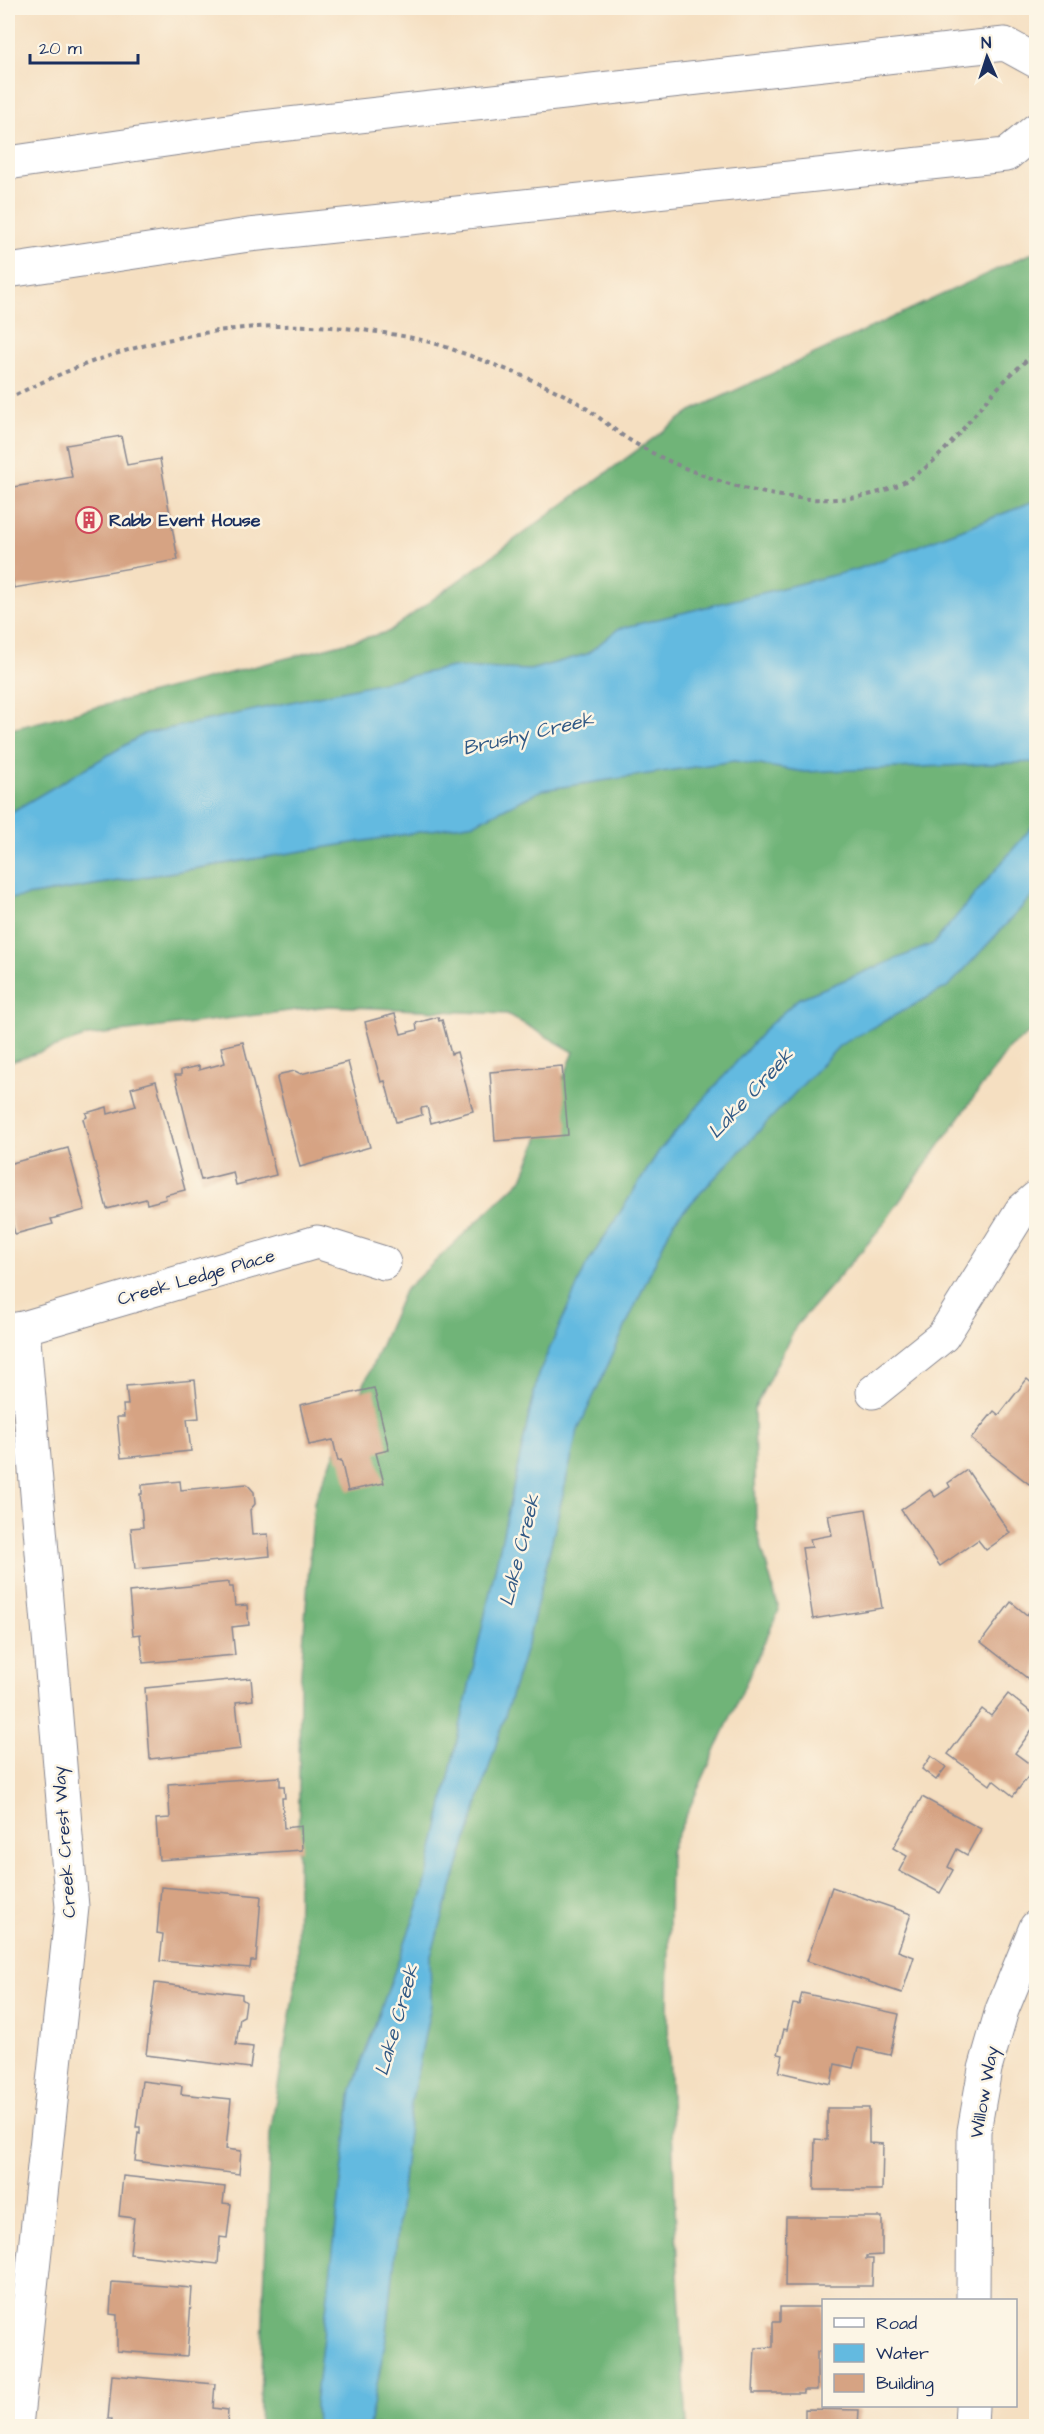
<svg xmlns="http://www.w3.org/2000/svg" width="1044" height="2434" viewBox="0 0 1044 2434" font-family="'Architects Daughter',sans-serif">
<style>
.forest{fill:#70b478;stroke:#46726b;stroke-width:1.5}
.water{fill:#63bae0;stroke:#3f749f;stroke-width:1.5}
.building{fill:#d6a383}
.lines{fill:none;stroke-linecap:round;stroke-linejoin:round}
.minor-casing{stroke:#888790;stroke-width:35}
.path{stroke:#888790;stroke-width:4;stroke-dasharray:4.5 4.5;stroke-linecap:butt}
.minor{stroke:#fff;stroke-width:33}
.labels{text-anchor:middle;stroke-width:5;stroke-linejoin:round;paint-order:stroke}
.poi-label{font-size:18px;font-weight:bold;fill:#1b2f5e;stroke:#fcf5e5;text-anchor:start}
.street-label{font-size:18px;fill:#1b2f5e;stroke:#fcf5e5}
.water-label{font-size:20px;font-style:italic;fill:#315985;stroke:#fcf5e5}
</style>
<rect width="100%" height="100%" fill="#fcf5e5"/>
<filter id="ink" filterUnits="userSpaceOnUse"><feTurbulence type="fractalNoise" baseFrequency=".0167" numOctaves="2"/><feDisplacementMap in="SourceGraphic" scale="12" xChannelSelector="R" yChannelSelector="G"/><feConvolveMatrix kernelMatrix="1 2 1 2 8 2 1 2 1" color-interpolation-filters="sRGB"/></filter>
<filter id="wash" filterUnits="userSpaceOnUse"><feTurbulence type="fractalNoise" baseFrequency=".008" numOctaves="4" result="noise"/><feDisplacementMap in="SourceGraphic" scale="24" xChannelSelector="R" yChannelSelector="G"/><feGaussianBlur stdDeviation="1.35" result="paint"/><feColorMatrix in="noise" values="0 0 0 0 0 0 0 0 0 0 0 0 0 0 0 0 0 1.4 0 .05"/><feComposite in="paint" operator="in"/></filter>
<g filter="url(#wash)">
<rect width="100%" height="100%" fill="#f5dfc1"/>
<path class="forest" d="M 1036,251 L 1036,1028 L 1009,1048 L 876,1234 L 796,1326 L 754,1409 L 756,1527 L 779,1610 L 670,1851 L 668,2023 L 677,2258 L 687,2426 L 259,2426 L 270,2134 L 297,1974 L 300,1685 L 314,1502 L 404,1291 L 522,1179 L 574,1052 L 507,1014 L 329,1006 L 88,1036 L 8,1063 L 8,730 L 388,632 L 691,411 Z"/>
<g class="water">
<path d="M 1036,501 L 1036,762 L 805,772 L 734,761 L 542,790 L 475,823 L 8,899 L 8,814 L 144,734 L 452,667 L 530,670 L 587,654 L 618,629 L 858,569 Z"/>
<path d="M 1036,822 L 1036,892 L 949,986 L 840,1045 L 674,1221 L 578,1430 L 529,1638 L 430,1958 L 431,2004 L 411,2104 L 387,2333 L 369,2426 L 316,2426 L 315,2405 L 352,2089 L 424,1890 L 538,1375 L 586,1266 L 659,1151 L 766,1028 L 798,999 L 933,944 Z"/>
</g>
<g id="blocks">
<g class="building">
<path d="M 121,436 L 127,465 L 160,459 L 178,560 L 14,588 L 8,551 L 8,488 L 72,477 L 66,445 Z"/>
<path d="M 395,1014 L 401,1034 L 417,1030 L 416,1023 L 438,1017 L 439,1021 L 442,1020 L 451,1054 L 457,1052 L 473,1111 L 431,1123 L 427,1107 L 421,1108 L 422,1115 L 396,1122 L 385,1081 L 381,1082 L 365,1022 Z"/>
<path d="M 243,1042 L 276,1175 L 236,1185 L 233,1172 L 201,1180 L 175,1075 L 181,1075 L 181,1070 L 199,1066 L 199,1070 L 225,1063 L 221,1047 Z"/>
<path d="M 348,1062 L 370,1147 L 300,1167 L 277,1079 L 281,1074 L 295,1071 L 301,1074 Z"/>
<path d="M 562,1066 L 568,1135 L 495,1141 L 490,1072 Z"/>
<path d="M 156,1081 L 185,1190 L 165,1195 L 166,1199 L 147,1204 L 146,1199 L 107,1209 L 83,1119 L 87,1117 L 86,1113 L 107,1107 L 108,1114 L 136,1106 L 131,1088 Z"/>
<path d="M 68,1148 L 85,1210 L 51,1219 L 53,1224 L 15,1234 L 8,1208 L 8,1164 Z"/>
<path d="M 1027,1379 L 1036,1387 L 1036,1475 L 1029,1484 L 971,1439 L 994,1411 L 999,1415 Z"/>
<path d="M 195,1380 L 199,1418 L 187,1419 L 191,1451 L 121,1458 L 117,1417 L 124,1417 L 123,1405 L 128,1405 L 126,1386 Z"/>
<path d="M 374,1388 L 389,1450 L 376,1453 L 384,1483 L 348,1491 L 341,1460 L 338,1461 L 333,1440 L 309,1445 L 300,1405 Z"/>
<path d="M 967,1470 L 1010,1533 L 986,1550 L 978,1540 L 940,1566 L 901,1510 L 930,1490 L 935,1497 L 950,1487 L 948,1483 Z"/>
<path d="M 180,1481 L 181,1490 L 247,1484 L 254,1492 L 255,1504 L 250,1510 L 252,1535 L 268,1534 L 270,1556 L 135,1569 L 131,1528 L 143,1527 L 140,1494 L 142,1494 L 142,1485 Z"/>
<path d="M 866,1509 L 882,1608 L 813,1619 L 802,1548 L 812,1547 L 810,1539 L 832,1535 L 828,1515 Z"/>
<path d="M 229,1582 L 229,1587 L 233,1587 L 235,1606 L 247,1605 L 249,1625 L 232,1627 L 235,1655 L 143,1663 L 140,1634 L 133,1635 L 129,1592 Z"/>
<path d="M 1011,1602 L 1027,1615 L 1036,1602 L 1036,1685 L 981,1642 Z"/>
<path d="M 251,1678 L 253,1700 L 236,1702 L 241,1749 L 150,1759 L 145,1688 Z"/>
<path d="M 1008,1694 L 1036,1716 L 1036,1724 L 1015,1753 L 1035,1768 L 1013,1796 L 993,1780 L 990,1785 L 948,1754 L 982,1709 L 991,1716 Z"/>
<path d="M 931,1756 L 946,1767 L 936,1780 L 922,1769 Z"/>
<path d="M 280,1777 L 280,1786 L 284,1786 L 285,1798 L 282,1798 L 284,1828 L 301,1826 L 302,1850 L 159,1860 L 156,1819 L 170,1818 L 168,1784 Z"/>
<path d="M 922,1797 L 981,1829 L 967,1855 L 957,1849 L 948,1867 L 953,1870 L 940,1893 L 899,1871 L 907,1856 L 893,1848 Z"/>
<path d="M 161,1887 L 261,1896 L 256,1961 L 251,1961 L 250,1968 L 160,1961 L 163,1934 L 157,1933 Z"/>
<path d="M 832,1887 L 911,1914 L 898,1951 L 914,1957 L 902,1993 L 807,1961 Z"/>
<path d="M 155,1983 L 242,1994 L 242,1999 L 246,2002 L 244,2016 L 240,2018 L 236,2045 L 253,2047 L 250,2068 L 146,2055 Z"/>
<path d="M 802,1993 L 899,2014 L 890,2055 L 858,2048 L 853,2068 L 835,2064 L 831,2084 L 779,2072 L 783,2055 L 778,2054 L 784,2029 L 787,2030 L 793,2004 L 799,2005 Z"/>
<path d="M 142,2081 L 182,2086 L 181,2094 L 231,2099 L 226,2149 L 241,2151 L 239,2174 L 135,2161 L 138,2133 L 140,2134 L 140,2127 L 136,2127 Z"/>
<path d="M 827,2108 L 869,2108 L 869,2143 L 883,2144 L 882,2190 L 814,2190 L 815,2139 L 827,2140 Z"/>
<path d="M 123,2176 L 225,2187 L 223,2203 L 231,2204 L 227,2238 L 220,2237 L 218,2264 L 130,2254 L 134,2218 L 119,2216 Z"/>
<path d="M 786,2217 L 882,2217 L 882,2255 L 866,2256 L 866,2259 L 873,2259 L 872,2286 L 785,2286 Z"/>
<path d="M 112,2282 L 192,2288 L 187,2356 L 117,2351 L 117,2315 L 110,2314 Z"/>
<path d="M 780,2307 L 824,2307 L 824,2352 L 817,2352 L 817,2390 L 803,2390 L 803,2393 L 753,2393 L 755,2348 L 773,2347 L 773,2322 L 780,2322 Z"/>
<path d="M 112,2375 L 215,2384 L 213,2408 L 228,2410 L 227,2426 L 111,2426 L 112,2419 L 108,2419 Z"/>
<path d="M 805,2409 L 859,2410 L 858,2426 L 805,2426 Z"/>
</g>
</g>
</g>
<g filter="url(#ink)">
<use href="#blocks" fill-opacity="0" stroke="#888790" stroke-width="1.5"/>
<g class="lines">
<defs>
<g id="minor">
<path d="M 8,163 L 235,130 L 967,48 L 1005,44 L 1036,61"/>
<path d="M 8,271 L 249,235 L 1006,155 L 1036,130"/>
<path d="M 8,1330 L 23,1328 L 317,1242 L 384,1263"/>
<path d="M 873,1392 L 943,1336 L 1021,1211 L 1036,1198"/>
<path d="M 973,2300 L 974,2131 L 985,2069 L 1002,2010 L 1036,1927"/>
<path d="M 16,2426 L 72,1907 L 23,1328"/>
<path d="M 971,2426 L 972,2406"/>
</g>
</defs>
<use href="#minor" class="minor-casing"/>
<path class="path" d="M 8,399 C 114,343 234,316 354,329 C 386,333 418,337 449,348 C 487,362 535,379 570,398 C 592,410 610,428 631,441 C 701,483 820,521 898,485 C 934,468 955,438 980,408 C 997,387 1016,369 1036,352"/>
<use href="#minor" class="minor"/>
</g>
</g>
<defs>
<symbol id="building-ring" viewBox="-11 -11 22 22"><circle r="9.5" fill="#fcf5e5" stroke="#d1495b" stroke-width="1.5"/><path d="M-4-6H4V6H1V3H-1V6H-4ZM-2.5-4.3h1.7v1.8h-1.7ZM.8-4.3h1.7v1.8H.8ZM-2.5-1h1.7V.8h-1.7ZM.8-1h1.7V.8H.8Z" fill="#d1495b"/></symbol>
</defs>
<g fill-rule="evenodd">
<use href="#building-ring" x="74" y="505" width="30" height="30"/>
</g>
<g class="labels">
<g class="poi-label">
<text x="109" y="526">Rabb Event House</text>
</g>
<g class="street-label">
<text transform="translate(196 1277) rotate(-16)" y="6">Creek Ledge Place</text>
<text transform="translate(64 1842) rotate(-94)" y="6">Creek Crest Way</text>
<text transform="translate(984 2092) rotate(-80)" y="6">Willow Way</text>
</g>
<g class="water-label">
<text transform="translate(528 733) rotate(-13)" y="7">Brushy Creek</text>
<text transform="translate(750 1093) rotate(-47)" y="7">Lake Creek</text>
<text transform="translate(519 1550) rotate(-76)" y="7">Lake Creek</text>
<text transform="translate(396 2020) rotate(-74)" y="7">Lake Creek</text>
</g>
</g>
<rect width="1044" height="2434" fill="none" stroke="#fcf5e5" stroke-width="30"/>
<rect x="822" y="2299" width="195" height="108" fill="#fcf5e5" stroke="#a2a6af" stroke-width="1.5"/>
<rect x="834" y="2318" width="30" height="9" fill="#ffffff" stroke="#a2a6af" stroke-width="1.5"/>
<text x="876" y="2329" font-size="18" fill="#1b2f5e">Road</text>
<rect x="834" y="2344" width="30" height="18" fill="#63bae0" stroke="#a2a6af" stroke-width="1.5"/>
<text x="876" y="2359" font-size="18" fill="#1b2f5e">Water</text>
<rect x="834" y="2374" width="30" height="18" fill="#d6a383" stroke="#a2a6af" stroke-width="1.5"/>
<text x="876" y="2389" font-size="18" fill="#1b2f5e">Building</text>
<g transform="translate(987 57) rotate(357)" stroke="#fcf5e5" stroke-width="4.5" paint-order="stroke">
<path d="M0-4.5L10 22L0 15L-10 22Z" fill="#1b2f5e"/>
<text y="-9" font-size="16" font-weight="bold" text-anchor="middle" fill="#1b2f5e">N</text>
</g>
<path d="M30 54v9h108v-9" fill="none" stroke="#1b2f5e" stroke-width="3"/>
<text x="39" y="54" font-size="18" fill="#1b2f5e" stroke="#fcf5e5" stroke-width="4.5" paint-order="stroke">20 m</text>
</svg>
